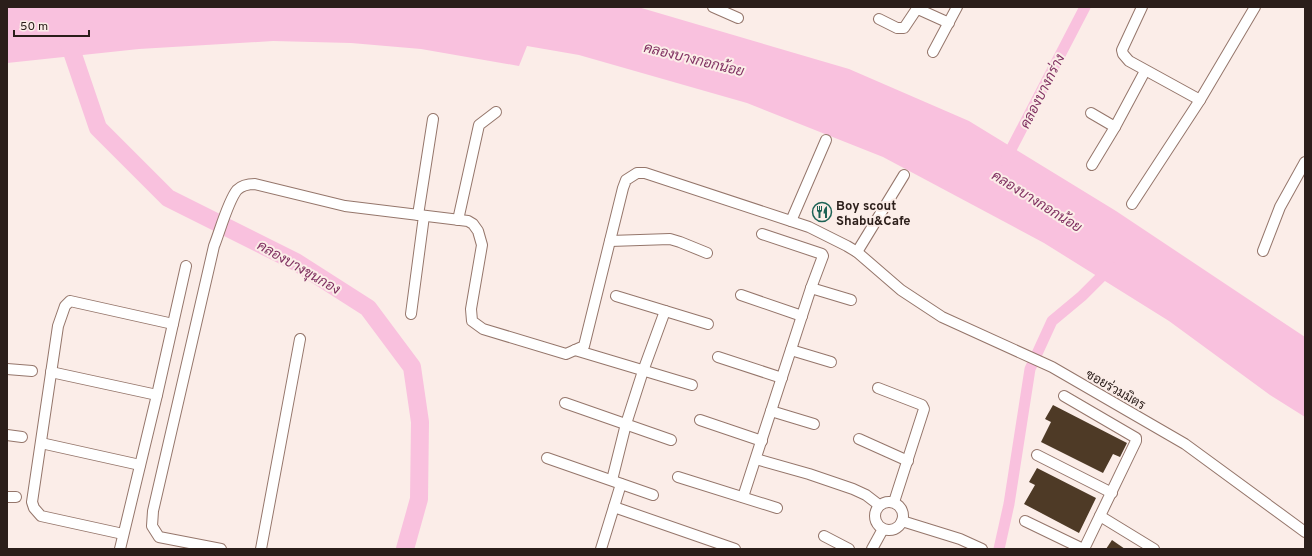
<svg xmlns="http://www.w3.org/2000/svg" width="1312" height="556" viewBox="0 0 1312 556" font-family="Overpass,Sarabun,sans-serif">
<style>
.water{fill:#f9c1de}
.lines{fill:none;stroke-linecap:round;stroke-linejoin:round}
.canal{stroke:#f9c1de;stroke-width:11}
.river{stroke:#f9c1de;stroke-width:18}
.building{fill:#4e3a26}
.street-casing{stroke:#95766b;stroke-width:12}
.street{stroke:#fff;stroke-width:10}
.labels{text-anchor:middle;stroke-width:4;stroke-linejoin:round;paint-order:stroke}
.poi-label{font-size:13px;font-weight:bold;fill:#2b1e1a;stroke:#fbede8;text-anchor:start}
.street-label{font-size:13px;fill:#2b1e1a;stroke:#fbede8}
.water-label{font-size:14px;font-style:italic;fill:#813262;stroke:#fbede8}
</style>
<rect width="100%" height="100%" fill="#fbede8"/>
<path class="water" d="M 7,7 L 638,7 L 849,69 L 969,121 L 1116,211 L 1305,337 L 1305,417 L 1270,395 L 1169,321 L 1044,243 L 883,157 L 747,103 L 579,55 L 527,46 L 519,66 L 421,49 L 351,43 L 273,41 L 139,49 L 7,63 Z"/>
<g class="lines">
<g class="canal">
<path d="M 1005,161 L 1085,7"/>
<path d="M 999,549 L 1009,504 L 1030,369 L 1052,321 L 1082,296 L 1111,267"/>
</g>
<path class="river" d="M 68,40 L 98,128 L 168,198 L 296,262 L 368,308 L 412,367 L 420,422 L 419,499 L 405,549"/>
</g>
<g class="building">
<path d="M 1053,405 L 1127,443 L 1120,457 L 1113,454 L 1103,473 L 1041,442 L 1051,422 L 1045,419 Z"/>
<path d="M 1037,468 L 1096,498 L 1079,533 L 1024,504 L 1035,485 L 1029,482 Z"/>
<path d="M 1112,540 L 1125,549 L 1106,549 Z"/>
</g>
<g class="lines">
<defs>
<g id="street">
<path d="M 713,7 L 738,18"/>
<path d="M 1142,7 L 1122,50 L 1123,54 L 1129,61 L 1200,100"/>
<path d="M 879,19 L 897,28 L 904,28 L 916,10 L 918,9 L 949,23"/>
<path d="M 933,52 L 957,7"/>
<path d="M 1091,113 L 1115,127"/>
<path d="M 1092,165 L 1115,127 L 1145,71"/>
<path d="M 1132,204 L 1200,100 L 1255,7"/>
<path d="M 418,215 L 433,119"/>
<path d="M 458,220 L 479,125 L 496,112"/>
<path d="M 791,221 L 826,140"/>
<path d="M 610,241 L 670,239 L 680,242 L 707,253"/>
<path d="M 1263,251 L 1280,207 L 1305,162"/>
<path d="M 857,252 L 904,175"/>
<path d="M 811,288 L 851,300"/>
<path d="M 741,295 L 802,316"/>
<path d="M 616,296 L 708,324"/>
<path d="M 411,314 L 424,216"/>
<path d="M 575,350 L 692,385"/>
<path d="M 791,350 L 831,362"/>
<path d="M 718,357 L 782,378"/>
<path d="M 7,369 L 32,371"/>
<path d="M 51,372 L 157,395"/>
<path d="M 878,388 L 922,405 L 924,409 L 894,502"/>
<path d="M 1064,396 L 1136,438 L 1136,441 L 1084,549"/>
<path d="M 565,403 L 671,440"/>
<path d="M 771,411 L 814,424"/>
<path d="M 700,420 L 762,441"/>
<path d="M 7,435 L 22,437"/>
<path d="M 859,439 L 908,461"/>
<path d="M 41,443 L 140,465"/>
<path d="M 1037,455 L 1112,493"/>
<path d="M 547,458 L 653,495"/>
<path d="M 756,459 L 809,474 L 853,489 L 866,495 L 879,505"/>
<path d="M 678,477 L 777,508"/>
<path d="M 612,480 L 626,424 L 643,371 L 665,311"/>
<path d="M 7,497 L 16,497"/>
<path d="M 743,497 L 811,288 L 823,256 L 822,254 L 762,234"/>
<circle cx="889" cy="516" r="14"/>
<path d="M 614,507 L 735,549"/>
<path d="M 1100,516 L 1154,549"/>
<path d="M 902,521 L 960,539 L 982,549"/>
<path d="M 1025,521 L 1083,549"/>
<path d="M 123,534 L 41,516 L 34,508 L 32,502 L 58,326 L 65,306 L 70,301 L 173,324"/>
<path d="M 824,536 L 849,549"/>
<path d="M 120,549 L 157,395 L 186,266"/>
<path d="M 221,549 L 159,537 L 152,526 L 153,511 L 214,246 C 220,231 228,201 237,190 C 242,185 248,184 255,184 L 345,206 L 468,221 L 473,224 L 478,231 L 482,245 L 471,309 L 472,321 L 483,329 L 566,354 L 584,346 L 623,188 L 626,180 L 637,173 L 645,173 L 809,227 L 847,246 L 857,252 L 901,290 L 942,317 L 1052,367 L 1185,444 L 1305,532"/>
<path d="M 261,549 L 300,339"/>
<path d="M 601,549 L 621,484"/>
<path d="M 872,549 L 883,529"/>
</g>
</defs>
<use href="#street" class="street-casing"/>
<use href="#street" class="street"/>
</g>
<defs>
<symbol id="restaurant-ring" viewBox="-11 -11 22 22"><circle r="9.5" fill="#fbede8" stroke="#1c6255" stroke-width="1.5"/><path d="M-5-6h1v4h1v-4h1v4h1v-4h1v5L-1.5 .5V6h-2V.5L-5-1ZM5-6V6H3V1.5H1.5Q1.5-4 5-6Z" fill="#1c6255"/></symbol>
</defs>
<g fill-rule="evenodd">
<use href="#restaurant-ring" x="811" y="201" width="22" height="22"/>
</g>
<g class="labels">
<g class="poi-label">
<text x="836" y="210">Boy scout<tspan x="836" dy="15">Shabu&amp;Cafe</tspan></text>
</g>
<g class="street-label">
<text transform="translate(1116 389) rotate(30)" y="5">ซอยร่วมมิตร</text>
</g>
<g class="water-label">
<text transform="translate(694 59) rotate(14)" y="5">คลองบางกอกน้อย</text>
<text transform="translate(1042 91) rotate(-63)" y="5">คลองบางกร่าง</text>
<text transform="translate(1037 201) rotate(32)" y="5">คลองบางกอกน้อย</text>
<text transform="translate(299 267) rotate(30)" y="5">คลองบางขุนกอง</text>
</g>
</g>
<rect width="1312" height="556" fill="none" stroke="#2b1e1a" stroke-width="16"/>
<path d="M14 30v6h75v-6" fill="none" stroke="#2b1e1a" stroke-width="2"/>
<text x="20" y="30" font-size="12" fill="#2b1e1a" stroke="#fbede8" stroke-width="3" paint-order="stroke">50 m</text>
</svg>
